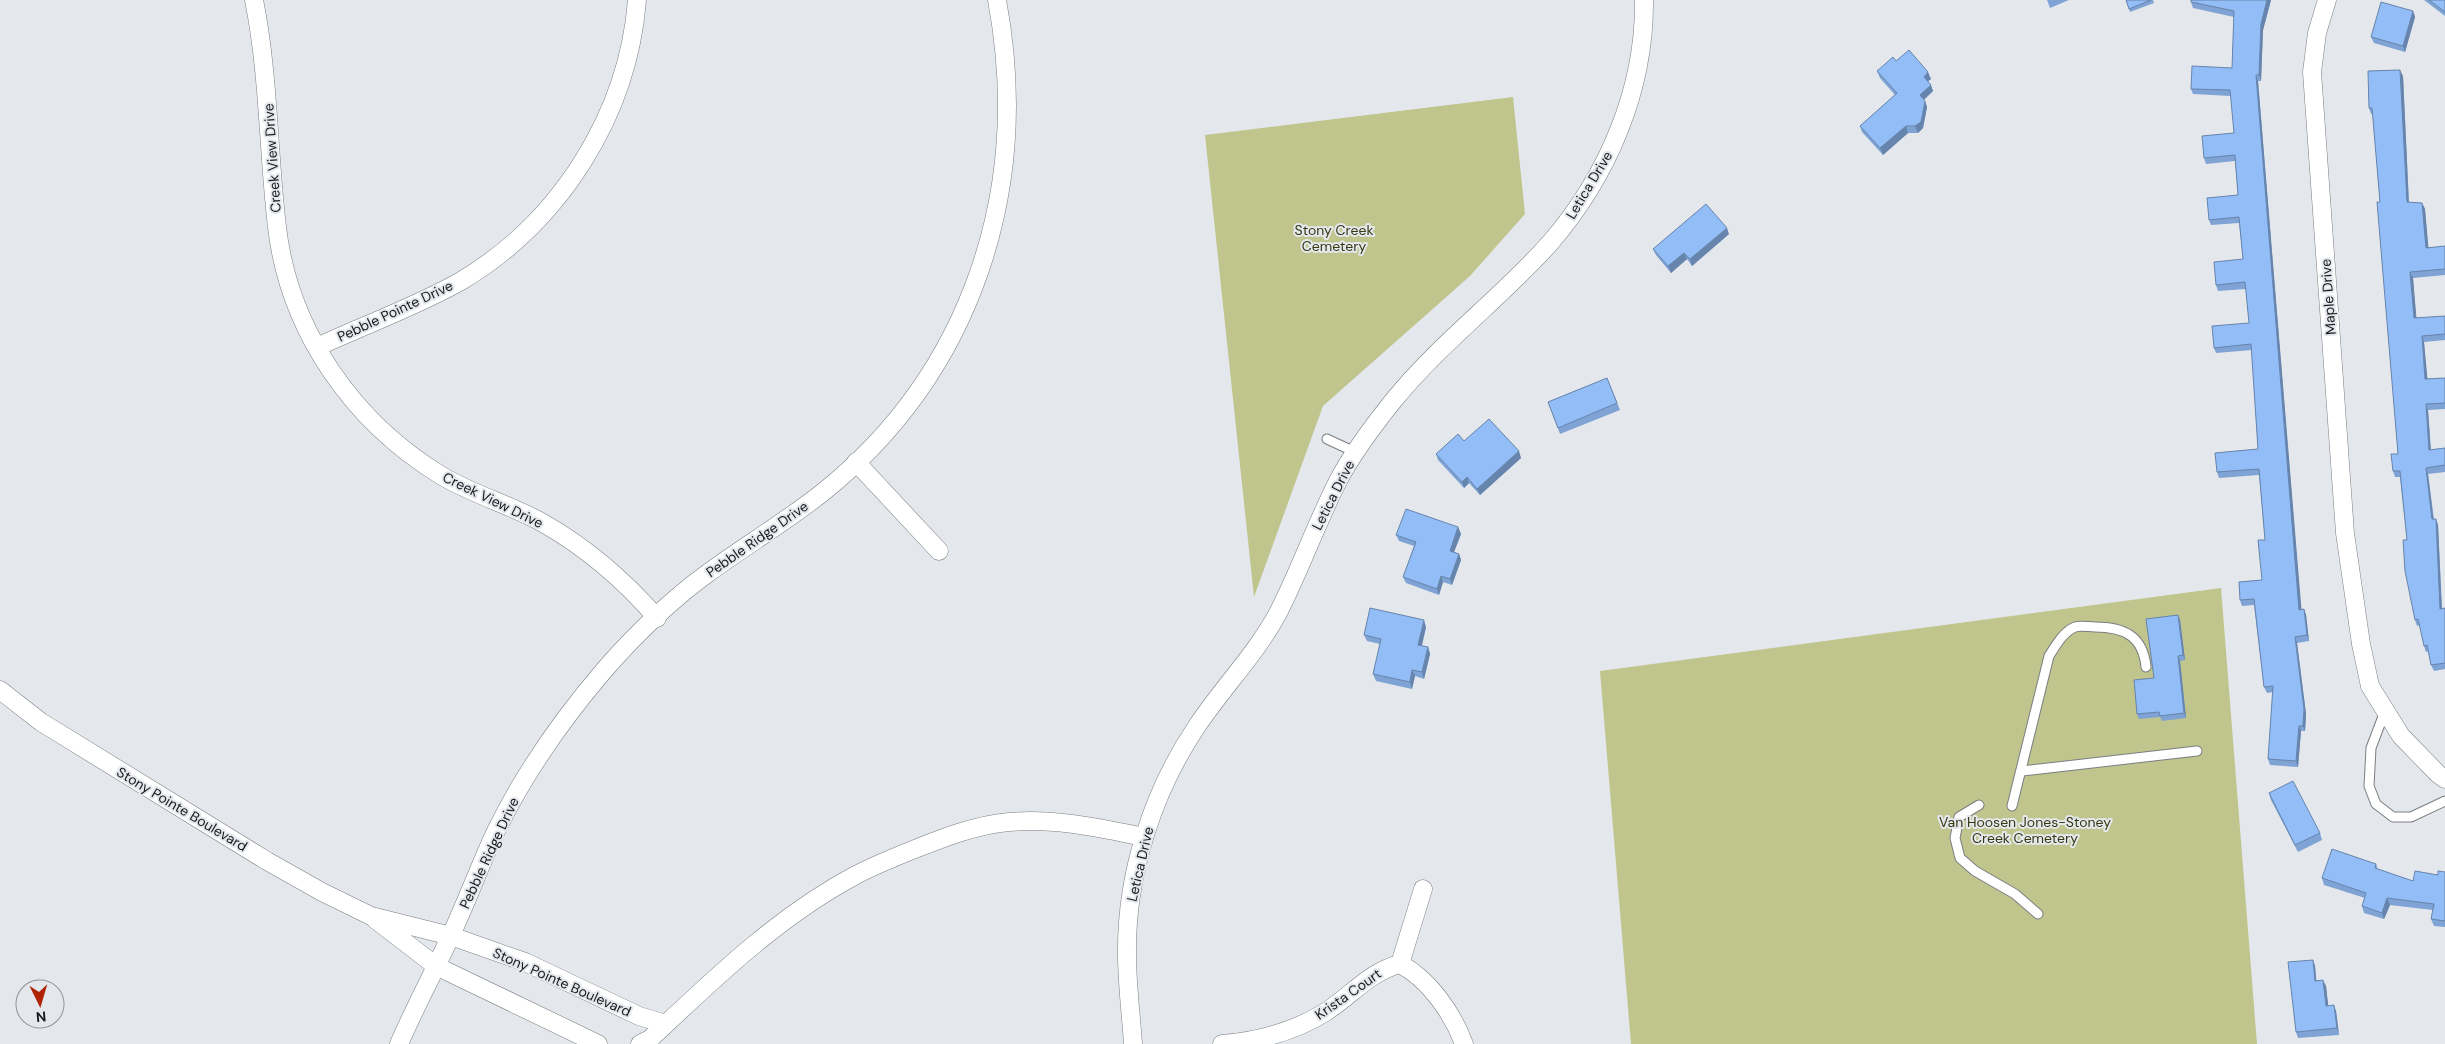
<svg xmlns="http://www.w3.org/2000/svg" width="2445" height="1044" viewBox="0 0 2445 1044" font-family="'DM Sans',sans-serif">
<style>
.green{fill:#c0c58d}
.lines{fill:none;stroke-linecap:round;stroke-linejoin:round}
.lane-casing{stroke:#7b7e82;stroke-width:11}
.street-casing{stroke:#7b7e82;stroke-width:19}
.lane{stroke:#fff;stroke-width:9}
.street{stroke:#fff;stroke-width:18}
.wall{fill:#7ea3d4}
.shaded-wall{fill:#6684ac}
.building{fill:#92bdf6;stroke:#6684ac}
.labels{text-anchor:middle;stroke-width:4;stroke-linejoin:round;paint-order:stroke}
.street-label{font-size:14px;fill:#18191b;stroke:#e4e8ed}
.park-label{font-size:14px;fill:#363810;stroke:#e4e8ed}
</style>
<rect width="100%" height="100%" fill="#e4e8ed"/>
<g class="green">
<path d="M 1513,97 L 1525,214 L 1470,276 L 1323,406 L 1254,597 L 1205,135 Z"/>
<path d="M 2221,588 L 2257,1044 L 1631,1044 L 1600,671 Z"/>
</g>
<g class="lines">
<defs>
<g id="lane">
<path d="M 1327,439 L 1355,452"/>
<path d="M 2385,711 L 2371,748 L 2369,786 L 2376,804 L 2393,817 L 2411,817 L 2445,801"/>
<path d="M 2022,771 L 2197,751"/>
<path d="M 1979,805 L 1959,817 L 1955,838 L 1960,858 L 1975,871 L 2015,894 L 2038,914"/>
<path d="M 2012,806 L 2049,656 C 2056,645 2063,632 2075,627 C 2080,625 2089,627 2095,627 C 2124,627 2143,636 2146,667"/>
</g>
<g id="street">
<path d="M 254,0 C 269,75 268,151 277,227 C 289,331 353,422 442,476 C 474,495 511,505 543,523 C 587,548 624,580 657,618"/>
<path d="M 2327,0 L 2317,33 L 2312,72 L 2345,533 L 2361,644 L 2370,686 L 2401,736 L 2438,774 L 2445,779"/>
<path d="M 317,347 C 364,325 415,307 461,281 C 560,222 628,115 637,0"/>
<path d="M 856,462 L 939,551"/>
<path d="M 0,690 L 41,722 L 267,861 L 322,892 L 371,916 L 451,936 L 525,962 L 639,1016 L 666,1024"/>
<path d="M 376,920 L 436,966 L 598,1044"/>
<path d="M 1400,964 C 1429,979 1453,1014 1464,1044"/>
<path d="M 399,1044 C 415,1007 434,972 451,935 C 467,901 480,865 496,831 C 525,772 563,718 606,668 C 636,634 671,600 708,573 C 745,546 785,522 822,493 C 973,372 1032,188 997,0"/>
<path d="M 640,1044 L 650,1039 C 714,979 777,917 856,875 C 875,865 895,857 915,849 C 945,837 976,825 1009,822 C 1055,818 1099,828 1144,837"/>
<path d="M 1133,1044 C 1131,1014 1127,984 1127,954 C 1126,874 1153,791 1197,726 C 1223,687 1256,654 1278,613 C 1300,570 1316,524 1338,481 C 1353,452 1373,426 1393,401 C 1440,343 1501,298 1550,243 C 1608,176 1645,89 1644,0"/>
<path d="M 1222,1044 C 1257,1041 1293,1032 1324,1013 C 1351,996 1369,972 1400,964 L 1423,889"/>
</g>
</defs>
<use href="#lane" class="lane-casing"/>
<use href="#street" class="street-casing"/>
<use href="#lane" class="lane"/>
<use href="#street" class="street"/>
</g>
<g class="wall">
<path d="M 2047,0 L 2069,0 L 2050,8 Z"/>
<path d="M 2126,0 L 2153,0 L 2154,3 L 2130,12 Z"/>
<path d="M 2271,0 L 2263,30 L 2261,81 L 2258,81 L 2301,610 L 2304,609 L 2306,615 L 2309,641 L 2297,643 L 2306,714 L 2305,731 L 2301,731 L 2298,767 L 2270,765 L 2268,759 L 2273,692 L 2267,693 L 2264,687 L 2254,605 L 2242,606 L 2240,600 L 2262,580 L 2265,540 L 2259,475 L 2219,478 L 2217,472 L 2258,449 L 2252,350 L 2216,353 L 2214,348 L 2249,323 L 2246,289 L 2218,291 L 2216,285 L 2243,259 L 2239,223 L 2211,225 L 2209,220 L 2238,195 L 2235,161 L 2206,164 L 2204,158 L 2234,133 L 2231,96 L 2193,94 L 2191,89 L 2232,68 L 2234,17 L 2193,8 L 2191,2 Z"/>
<path d="M 2424,0 L 2445,0 L 2445,16 Z"/>
<path d="M 2413,11 L 2415,17 L 2405,52 L 2374,43 L 2371,37 Z"/>
<path d="M 1896,61 L 1931,79 L 1928,81 L 1933,91 L 1924,100 L 1927,107 L 1923,128 L 1918,133 L 1908,133 L 1883,155 L 1862,132 L 1860,126 L 1895,95 L 1880,78 L 1877,71 Z"/>
<path d="M 2403,76 L 2409,202 L 2422,203 L 2425,209 L 2428,248 L 2445,246 L 2445,275 L 2413,278 L 2416,318 L 2445,316 L 2445,340 L 2424,342 L 2427,379 L 2445,378 L 2445,409 L 2428,410 L 2431,450 L 2445,448 L 2445,472 L 2428,474 L 2434,519 L 2436,519 L 2438,525 L 2442,608 L 2445,608 L 2445,669 L 2434,671 L 2431,665 L 2429,651 L 2426,652 L 2424,646 L 2420,625 L 2417,626 L 2415,620 L 2407,540 L 2400,477 L 2395,477 L 2393,471 L 2398,454 L 2380,202 L 2373,114 L 2371,114 L 2369,108 Z"/>
<path d="M 1729,234 L 1692,266 L 1687,259 L 1671,273 L 1656,255 L 1653,249 Z"/>
<path d="M 1607,378 L 1620,410 L 1560,434 L 1548,402 Z"/>
<path d="M 1464,441 L 1521,458 L 1480,495 L 1469,483 L 1464,488 L 1438,460 L 1436,454 Z"/>
<path d="M 1458,527 L 1461,534 L 1454,552 L 1459,554 L 1461,560 L 1452,585 L 1443,582 L 1439,595 L 1406,583 L 1403,577 L 1414,546 L 1399,541 L 1396,535 Z"/>
<path d="M 2178,615 L 2180,620 L 2185,660 L 2180,661 L 2186,718 L 2162,721 L 2160,717 L 2139,719 L 2137,714 L 2154,678 Z"/>
<path d="M 1426,627 L 1422,646 L 1428,647 L 1430,654 L 1424,679 L 1415,676 L 1412,689 L 1376,681 L 1373,674 L 1380,644 L 1367,641 L 1364,635 Z"/>
<path d="M 2269,793 L 2320,833 L 2322,840 L 2298,852 L 2271,800 Z"/>
<path d="M 2376,864 L 2378,870 L 2413,881 L 2445,872 L 2445,927 L 2434,926 L 2431,919 L 2433,910 L 2390,905 L 2384,919 L 2364,913 L 2362,906 L 2365,898 L 2324,885 L 2322,878 Z"/>
<path d="M 2313,960 L 2315,966 L 2316,981 L 2326,986 L 2328,1006 L 2336,1011 L 2339,1035 L 2298,1038 L 2296,1032 Z"/>
</g>
<g class="shaded-wall">
<path d="M 2267,0 L 2271,0 L 2263,30 L 2261,81 L 2259,75 L 2261,24 Z"/>
<path d="M 2413,11 L 2415,17 L 2405,52 L 2403,46 Z"/>
<path d="M 2400,70 L 2403,76 L 2409,208 L 2407,202 Z"/>
<path d="M 1928,72 L 1931,79 L 1926,83 L 1924,77 Z"/>
<path d="M 2256,75 L 2258,81 L 2302,616 L 2299,610 Z"/>
<path d="M 1931,85 L 1933,91 L 1922,101 L 1920,95 Z"/>
<path d="M 1925,101 L 1927,107 L 1923,128 L 1918,133 L 1915,126 Z"/>
<path d="M 1906,126 L 1908,133 L 1883,155 L 1880,148 Z"/>
<path d="M 2422,203 L 2425,209 L 2429,254 L 2426,248 Z"/>
<path d="M 1727,228 L 1729,234 L 1692,266 L 1690,259 Z"/>
<path d="M 1684,253 L 1687,259 L 1671,273 L 1668,266 Z"/>
<path d="M 2410,272 L 2413,278 L 2417,324 L 2414,318 Z"/>
<path d="M 2422,336 L 2424,342 L 2428,385 L 2425,379 Z"/>
<path d="M 2426,404 L 2428,410 L 2431,456 L 2429,450 Z"/>
<path d="M 1519,451 L 1521,458 L 1480,495 L 1477,489 Z"/>
<path d="M 2426,468 L 2428,474 L 2434,525 L 2432,519 Z"/>
<path d="M 1467,477 L 1469,483 L 1464,488 L 1462,482 Z"/>
<path d="M 2436,519 L 2438,525 L 2442,615 L 2440,609 Z"/>
<path d="M 1458,527 L 1461,534 L 1452,557 L 1450,551 Z"/>
<path d="M 1459,554 L 1461,560 L 1452,585 L 1450,579 Z"/>
<path d="M 1441,576 L 1443,582 L 1439,595 L 1437,589 Z"/>
<path d="M 2304,609 L 2306,615 L 2309,641 L 2307,635 Z"/>
<path d="M 2178,615 L 2180,620 L 2185,660 L 2183,655 Z"/>
<path d="M 1424,620 L 1426,627 L 1420,652 L 1418,645 Z"/>
<path d="M 2295,637 L 2297,643 L 2306,714 L 2305,731 L 2303,726 Z"/>
<path d="M 1428,647 L 1430,654 L 1424,679 L 1422,672 Z"/>
<path d="M 2178,656 L 2180,661 L 2186,718 L 2184,713 Z"/>
<path d="M 1412,670 L 1415,676 L 1412,689 L 1410,682 Z"/>
<path d="M 2299,726 L 2301,731 L 2298,767 L 2296,761 Z"/>
<path d="M 2387,898 L 2390,905 L 2384,919 L 2382,913 Z"/>
<path d="M 2313,960 L 2315,966 L 2317,987 L 2315,981 Z"/>
<path d="M 2323,980 L 2326,986 L 2329,1012 L 2326,1006 Z"/>
<path d="M 2334,1005 L 2336,1011 L 2339,1035 L 2337,1028 Z"/>
</g>
<g class="building">
<path d="M 2126,0 L 2151,0 L 2129,9 Z"/>
<path d="M 2191,0 L 2267,0 L 2261,24 L 2259,75 L 2256,75 L 2299,610 L 2304,609 L 2307,635 L 2295,637 L 2304,709 L 2303,726 L 2299,726 L 2296,761 L 2268,759 L 2273,686 L 2264,687 L 2254,599 L 2240,600 L 2239,582 L 2262,580 L 2258,540 L 2265,540 L 2259,469 L 2217,472 L 2215,453 L 2258,449 L 2251,344 L 2214,348 L 2212,326 L 2249,323 L 2245,282 L 2216,285 L 2214,262 L 2243,259 L 2239,217 L 2209,220 L 2207,198 L 2238,195 L 2235,155 L 2204,158 L 2202,136 L 2234,133 L 2230,90 L 2191,89 L 2192,66 L 2232,68 L 2234,11 L 2191,2 Z"/>
<path d="M 2429,0 L 2445,0 L 2445,12 Z"/>
<path d="M 2381,2 L 2413,11 L 2403,46 L 2371,37 Z"/>
<path d="M 1909,50 L 1928,72 L 1924,77 L 1931,85 L 1920,95 L 1925,101 L 1921,122 L 1915,126 L 1906,126 L 1880,148 L 1860,126 L 1897,93 L 1877,71 L 1893,57 L 1896,61 Z"/>
<path d="M 2400,70 L 2407,202 L 2422,203 L 2426,248 L 2445,246 L 2445,269 L 2410,272 L 2414,318 L 2445,316 L 2445,334 L 2422,336 L 2425,379 L 2445,378 L 2445,403 L 2426,404 L 2429,450 L 2445,448 L 2445,465 L 2426,468 L 2432,519 L 2436,519 L 2440,609 L 2445,608 L 2445,663 L 2431,665 L 2427,645 L 2424,646 L 2418,619 L 2415,620 L 2405,571 L 2403,540 L 2407,540 L 2400,471 L 2393,471 L 2391,454 L 2398,454 L 2377,202 L 2380,202 L 2372,108 L 2369,108 L 2368,71 Z"/>
<path d="M 1706,204 L 1727,228 L 1690,259 L 1684,253 L 1668,266 L 1653,249 Z"/>
<path d="M 1607,378 L 1617,403 L 1558,428 L 1548,402 Z"/>
<path d="M 1489,419 L 1519,451 L 1477,489 L 1467,477 L 1462,482 L 1436,454 L 1458,434 L 1464,441 Z"/>
<path d="M 1406,509 L 1458,527 L 1450,551 L 1459,554 L 1450,579 L 1441,576 L 1437,589 L 1403,577 L 1416,542 L 1396,535 Z"/>
<path d="M 1370,608 L 1424,620 L 1418,645 L 1428,647 L 1422,672 L 1412,670 L 1410,682 L 1373,674 L 1381,639 L 1364,635 Z"/>
<path d="M 2178,615 L 2183,655 L 2178,656 L 2184,713 L 2160,716 L 2159,712 L 2137,714 L 2134,680 L 2154,678 L 2146,619 Z"/>
<path d="M 2293,781 L 2320,833 L 2295,845 L 2269,793 Z"/>
<path d="M 2332,849 L 2376,864 L 2375,868 L 2413,881 L 2415,871 L 2438,875 L 2438,871 L 2445,872 L 2445,921 L 2431,919 L 2434,904 L 2387,898 L 2382,913 L 2362,906 L 2366,893 L 2322,878 Z"/>
<path d="M 2313,960 L 2315,981 L 2323,980 L 2326,1006 L 2334,1005 L 2337,1028 L 2296,1032 L 2288,962 Z"/>
</g>
<g class="labels">
<g class="street-label">
<text transform="translate(272 158) rotate(-94)" y="5">Creek View Drive</text>
<text transform="translate(1589 185) rotate(-59)" y="5">Letica Drive</text>
<text transform="translate(2328 297) rotate(-94)" y="5">Maple Drive</text>
<text transform="translate(395 311) rotate(-25)" y="5">Pebble Pointe Drive</text>
<text transform="translate(1333 495) rotate(-63)" y="5">Letica Drive</text>
<text transform="translate(493 500) rotate(26)" y="5">Creek View Drive</text>
<text transform="translate(757 539) rotate(-35)" y="5">Pebble Ridge Drive</text>
<text transform="translate(182 809) rotate(31)" y="5">Stony Pointe Boulevard</text>
<text transform="translate(489 853) rotate(-65)" y="5">Pebble Ridge Drive</text>
<text transform="translate(1140 864) rotate(-77)" y="5">Letica Drive</text>
<text transform="translate(562 982) rotate(24)" y="5">Stony Pointe Boulevard</text>
<text transform="translate(1348 994) rotate(-35)" y="5">Krista Court</text>
</g>
<g class="park-label">
<text x="1334" y="235">Stony Creek<tspan x="1334" dy="16">Cemetery</tspan></text>
<text x="2025" y="827">Van Hoosen Jones-Stoney<tspan x="2025" dy="16">Creek Cemetery</tspan></text>
</g>
</g>
<g transform="translate(40 1004) rotate(175)"><circle r="24" fill="#e4e8ed" stroke="#929599"/>
<path d="M0-4L9 19L0 12L-9 19Z" fill="#b02304"/>
<text y="-8" font-size="14" font-weight="bold" text-anchor="middle" fill="#18191b">N</text>
</g>
</svg>
